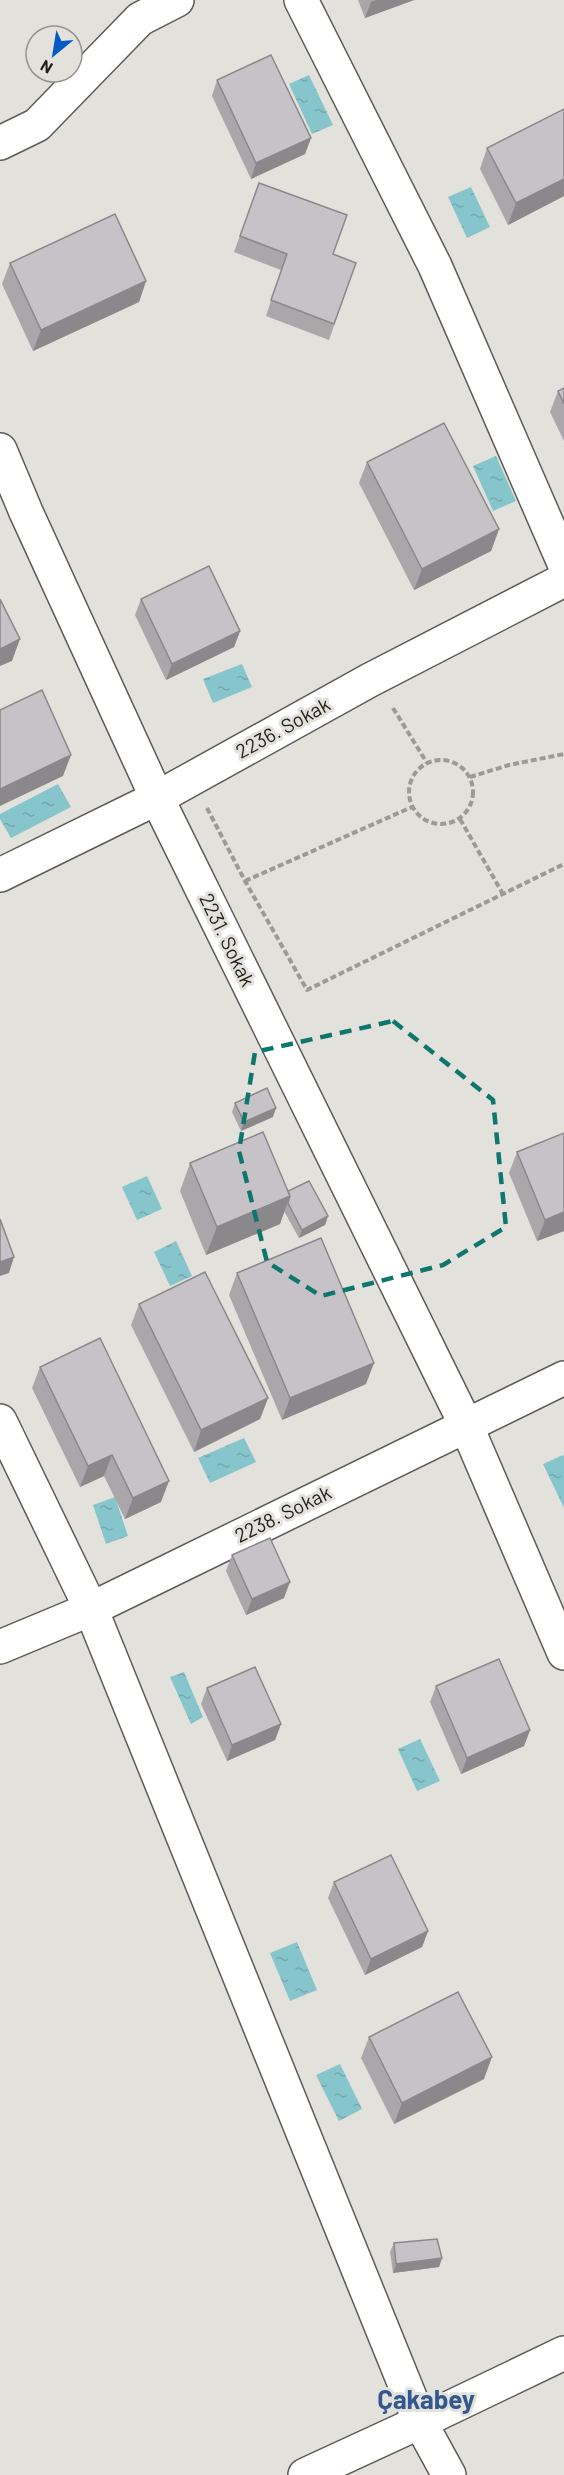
<svg xmlns="http://www.w3.org/2000/svg" width="564" height="2475" viewBox="0 0 564 2475" font-family="Barlow,sans-serif">
<style>
.water{fill:url(#water-ripples)}
.lines{fill:none;stroke-linecap:round;stroke-linejoin:round}
.street-casing{stroke:#5d5b56;stroke-width:36}
.path{stroke:#9c9a96;stroke-width:4;stroke-dasharray:6 3;stroke-linecap:butt}
.street{stroke:#fff;stroke-width:33}
.wall{fill:#aaa7ab}
.shaded-wall{fill:#8b888b}
.building{fill:#c6c2c7;stroke:#8b888b;stroke-width:1.5}
.marked{fill:none;stroke:#0f766e;stroke-width:4.5;stroke-dasharray:12 8;stroke-linejoin:round}
.labels{text-anchor:middle;stroke-width:6;stroke-linejoin:round;paint-order:stroke}
.street-label{font-size:20px;fill:#1f1e1c;stroke:#e3e1db}
.district-label{font-size:26px;font-weight:bold;fill:#32588f;stroke:#e3e1db}
</style>
<defs>
<pattern id="water-ripples" width="26" height="14" patternUnits="userSpaceOnUse" patternTransform="scale(1.5)"><rect width="26" height="14" fill="#86c5cb"/><path d="M2 4q2-2 4 0t4 0M15 11q2-2 4 0t4 0" fill="none" stroke="#73a9ae"/></pattern>
</defs>
<rect width="100%" height="100%" fill="#e3e1db"/>
<g class="water">
<path d="M 309,75 L 333,125 L 312,134 L 289,84 Z"/>
<path d="M 471,187 L 490,227 L 467,238 L 448,197 Z"/>
<path d="M 496,456 L 516,501 L 493,511 L 473,466 Z"/>
<path d="M 242,664 L 252,687 L 213,703 L 203,679 Z"/>
<path d="M 58,784 L 71,807 L 11,838 L 0,819 L 0,814 Z"/>
<path d="M 147,1176 L 162,1209 L 137,1220 L 122,1187 Z"/>
<path d="M 176,1241 L 192,1276 L 170,1286 L 154,1252 Z"/>
<path d="M 244,1438 L 256,1462 L 210,1483 L 198,1458 Z"/>
<path d="M 563,1455 L 564,1456 L 564,1508 L 543,1464 Z"/>
<path d="M 115,1497 L 128,1536 L 106,1544 L 93,1505 Z"/>
<path d="M 184,1672 L 203,1717 L 191,1724 L 170,1677 Z"/>
<path d="M 420,1739 L 440,1781 L 417,1791 L 398,1749 Z"/>
<path d="M 297,1942 L 317,1990 L 290,2001 L 270,1953 Z"/>
<path d="M 340,2064 L 362,2109 L 339,2121 L 316,2075 Z"/>
</g>
<g class="lines">
<defs>
<g id="street">
<path d="M 301,0 L 435,266 L 564,563"/>
<path d="M 0,143 L 37,125 L 140,19 L 177,0"/>
<path d="M 0,450 L 26,512 L 157,798 L 466,1425 L 564,1653"/>
<path d="M 0,875 L 157,798 L 370,680 L 564,580"/>
<path d="M 0,1421 L 91,1609 L 420,2422 L 564,2353"/>
<path d="M 0,1647 L 91,1609 L 564,1378"/>
<path d="M 305,2475 L 420,2422 L 449,2475"/>
</g>
</defs>
<use href="#street" class="street-casing"/>
<g class="path">
<path d="M 393,708 L 427,763"/>
<circle cx="441" cy="792" r="32"/>
<path d="M 470,777 L 509,765 L 564,754"/>
<path d="M 207,808 L 245,881 L 307,990 L 564,864"/>
<path d="M 460,819 L 503,894"/>
<path d="M 245,881 L 412,807"/>
</g>
<use href="#street" class="street"/>
</g>
<g class="wall">
<path d="M 358,0 L 414,0 L 365,18 Z"/>
<path d="M 217,80 L 311,138 L 305,154 L 251,179 L 212,96 Z"/>
<path d="M 564,109 L 564,196 L 508,225 L 480,169 L 487,148 Z"/>
<path d="M 259,183 L 333,254 L 356,263 L 329,340 L 266,316 L 281,270 L 234,252 Z"/>
<path d="M 10,263 L 146,281 L 139,302 L 33,351 L 2,284 Z"/>
<path d="M 564,388 L 564,441 L 550,412 L 558,391 Z"/>
<path d="M 367,462 L 499,529 L 491,551 L 414,590 L 359,483 Z"/>
<path d="M 141,599 L 240,631 L 234,647 L 166,680 L 135,615 Z"/>
<path d="M 235,1103 L 273,1117 L 241,1131 L 232,1112 Z"/>
<path d="M 517,1152 L 564,1231 L 537,1241 L 509,1173 Z"/>
<path d="M 190,1163 L 288,1191 L 328,1216 L 325,1225 L 299,1238 L 284,1211 L 280,1224 L 206,1255 L 180,1191 Z"/>
<path d="M 237,1273 L 366,1384 L 282,1420 L 229,1295 Z"/>
<path d="M 139,1304 L 268,1398 L 260,1419 L 194,1452 L 131,1325 Z"/>
<path d="M 40,1367 L 161,1502 L 125,1519 L 104,1476 L 80,1487 L 32,1388 Z"/>
<path d="M 232,1555 L 284,1598 L 246,1615 L 226,1571 Z"/>
<path d="M 436,1686 L 530,1730 L 524,1746 L 461,1774 L 430,1702 Z"/>
<path d="M 207,1688 L 281,1724 L 275,1740 L 227,1761 L 201,1704 Z"/>
<path d="M 334,1882 L 428,1931 L 422,1947 L 365,1975 L 328,1898 Z"/>
<path d="M 369,2037 L 484,2079 L 394,2124 L 361,2058 Z"/>
<path d="M 394,2243 L 442,2258 L 439,2267 L 393,2273 L 390,2252 Z"/>
</g>
<g class="shaded-wall">
<path d="M 376,0 L 414,0 L 365,18 L 371,2 Z"/>
<path d="M 311,138 L 305,154 L 251,179 L 256,163 Z"/>
<path d="M 564,179 L 564,196 L 508,225 L 516,203 Z"/>
<path d="M 146,281 L 139,302 L 33,351 L 41,330 Z"/>
<path d="M 499,529 L 491,551 L 414,590 L 422,569 Z"/>
<path d="M 240,631 L 234,647 L 166,680 L 172,664 Z"/>
<path d="M 20,639 L 12,661 L 0,666 L 0,649 Z"/>
<path d="M 71,755 L 63,776 L 0,806 L 0,789 Z"/>
<path d="M 276,1108 L 273,1117 L 241,1131 L 244,1122 Z"/>
<path d="M 290,1196 L 280,1224 L 206,1255 L 217,1227 Z"/>
<path d="M 564,1212 L 564,1231 L 537,1241 L 545,1220 Z"/>
<path d="M 328,1216 L 325,1225 L 299,1238 L 302,1230 Z"/>
<path d="M 14,1257 L 9,1273 L 0,1276 L 0,1262 Z"/>
<path d="M 374,1363 L 366,1384 L 282,1420 L 290,1398 Z"/>
<path d="M 268,1398 L 260,1419 L 194,1452 L 201,1430 Z"/>
<path d="M 112,1455 L 104,1476 L 80,1487 L 88,1466 Z"/>
<path d="M 169,1481 L 161,1502 L 125,1519 L 133,1498 Z"/>
<path d="M 290,1582 L 284,1598 L 246,1615 L 252,1599 Z"/>
<path d="M 281,1724 L 275,1740 L 227,1761 L 232,1745 Z"/>
<path d="M 530,1730 L 524,1746 L 461,1774 L 467,1758 Z"/>
<path d="M 428,1931 L 422,1947 L 365,1975 L 371,1959 Z"/>
<path d="M 492,2057 L 484,2079 L 394,2124 L 402,2103 Z"/>
<path d="M 442,2258 L 439,2267 L 393,2273 L 396,2264 Z"/>
</g>
<g class="building">
<path d="M 271,55 L 311,138 L 256,163 L 217,80 Z"/>
<path d="M 564,109 L 564,179 L 516,203 L 487,148 Z"/>
<path d="M 259,183 L 347,215 L 333,254 L 356,263 L 334,324 L 271,300 L 287,254 L 240,236 Z"/>
<path d="M 115,214 L 146,281 L 41,330 L 10,263 Z"/>
<path d="M 564,388 L 564,404 L 558,391 Z"/>
<path d="M 444,423 L 499,529 L 422,569 L 367,462 Z"/>
<path d="M 209,566 L 240,631 L 172,664 L 141,599 Z"/>
<path d="M 0,599 L 20,639 L 0,649 Z"/>
<path d="M 42,690 L 71,755 L 0,789 L 0,710 Z"/>
<path d="M 267,1088 L 276,1108 L 244,1122 L 235,1103 Z"/>
<path d="M 263,1132 L 290,1196 L 217,1227 L 190,1163 Z"/>
<path d="M 564,1133 L 564,1212 L 545,1220 L 517,1152 Z"/>
<path d="M 309,1181 L 328,1216 L 302,1230 L 288,1203 L 290,1196 L 288,1191 Z"/>
<path d="M 0,1219 L 14,1257 L 0,1262 Z"/>
<path d="M 321,1238 L 374,1363 L 290,1398 L 237,1273 Z"/>
<path d="M 205,1272 L 268,1398 L 201,1430 L 139,1304 Z"/>
<path d="M 100,1338 L 169,1481 L 133,1498 L 112,1455 L 88,1466 L 40,1367 Z"/>
<path d="M 270,1538 L 290,1582 L 252,1599 L 232,1555 Z"/>
<path d="M 499,1659 L 530,1730 L 467,1758 L 436,1686 Z"/>
<path d="M 255,1667 L 281,1724 L 232,1745 L 207,1688 Z"/>
<path d="M 391,1855 L 428,1931 L 371,1959 L 334,1882 Z"/>
<path d="M 458,1992 L 492,2057 L 402,2103 L 369,2037 Z"/>
<path d="M 437,2239 L 442,2258 L 396,2264 L 394,2243 Z"/>
</g>
<path class="marked" d="M 393,1021 L 493,1100 L 506,1227 L 443,1265 L 321,1296 L 267,1262 L 239,1151 L 255,1052 Z"/>
<g class="labels">
<g class="street-label">
<text transform="translate(283 728) rotate(-29)" y="7">2236. Sokak</text>
<text transform="translate(227 940) rotate(64)" y="7">2231. Sokak</text>
<text transform="translate(283 1514) rotate(-26)" y="7">2238. Sokak</text>
</g>
<g class="district-label">
<text x="426" y="2409">Çakabey</text>
</g>
</g>
<g transform="translate(54 54) rotate(210)"><circle r="28" fill="#e3e1db" stroke="#95938f" stroke-width="1.5"/>
<path d="M0-4.5L10 22L0 15L-10 22Z" fill="#045bc5"/>
<text y="-9" font-size="16" font-weight="bold" text-anchor="middle" fill="#1f1e1c">N</text>
</g>
</svg>
